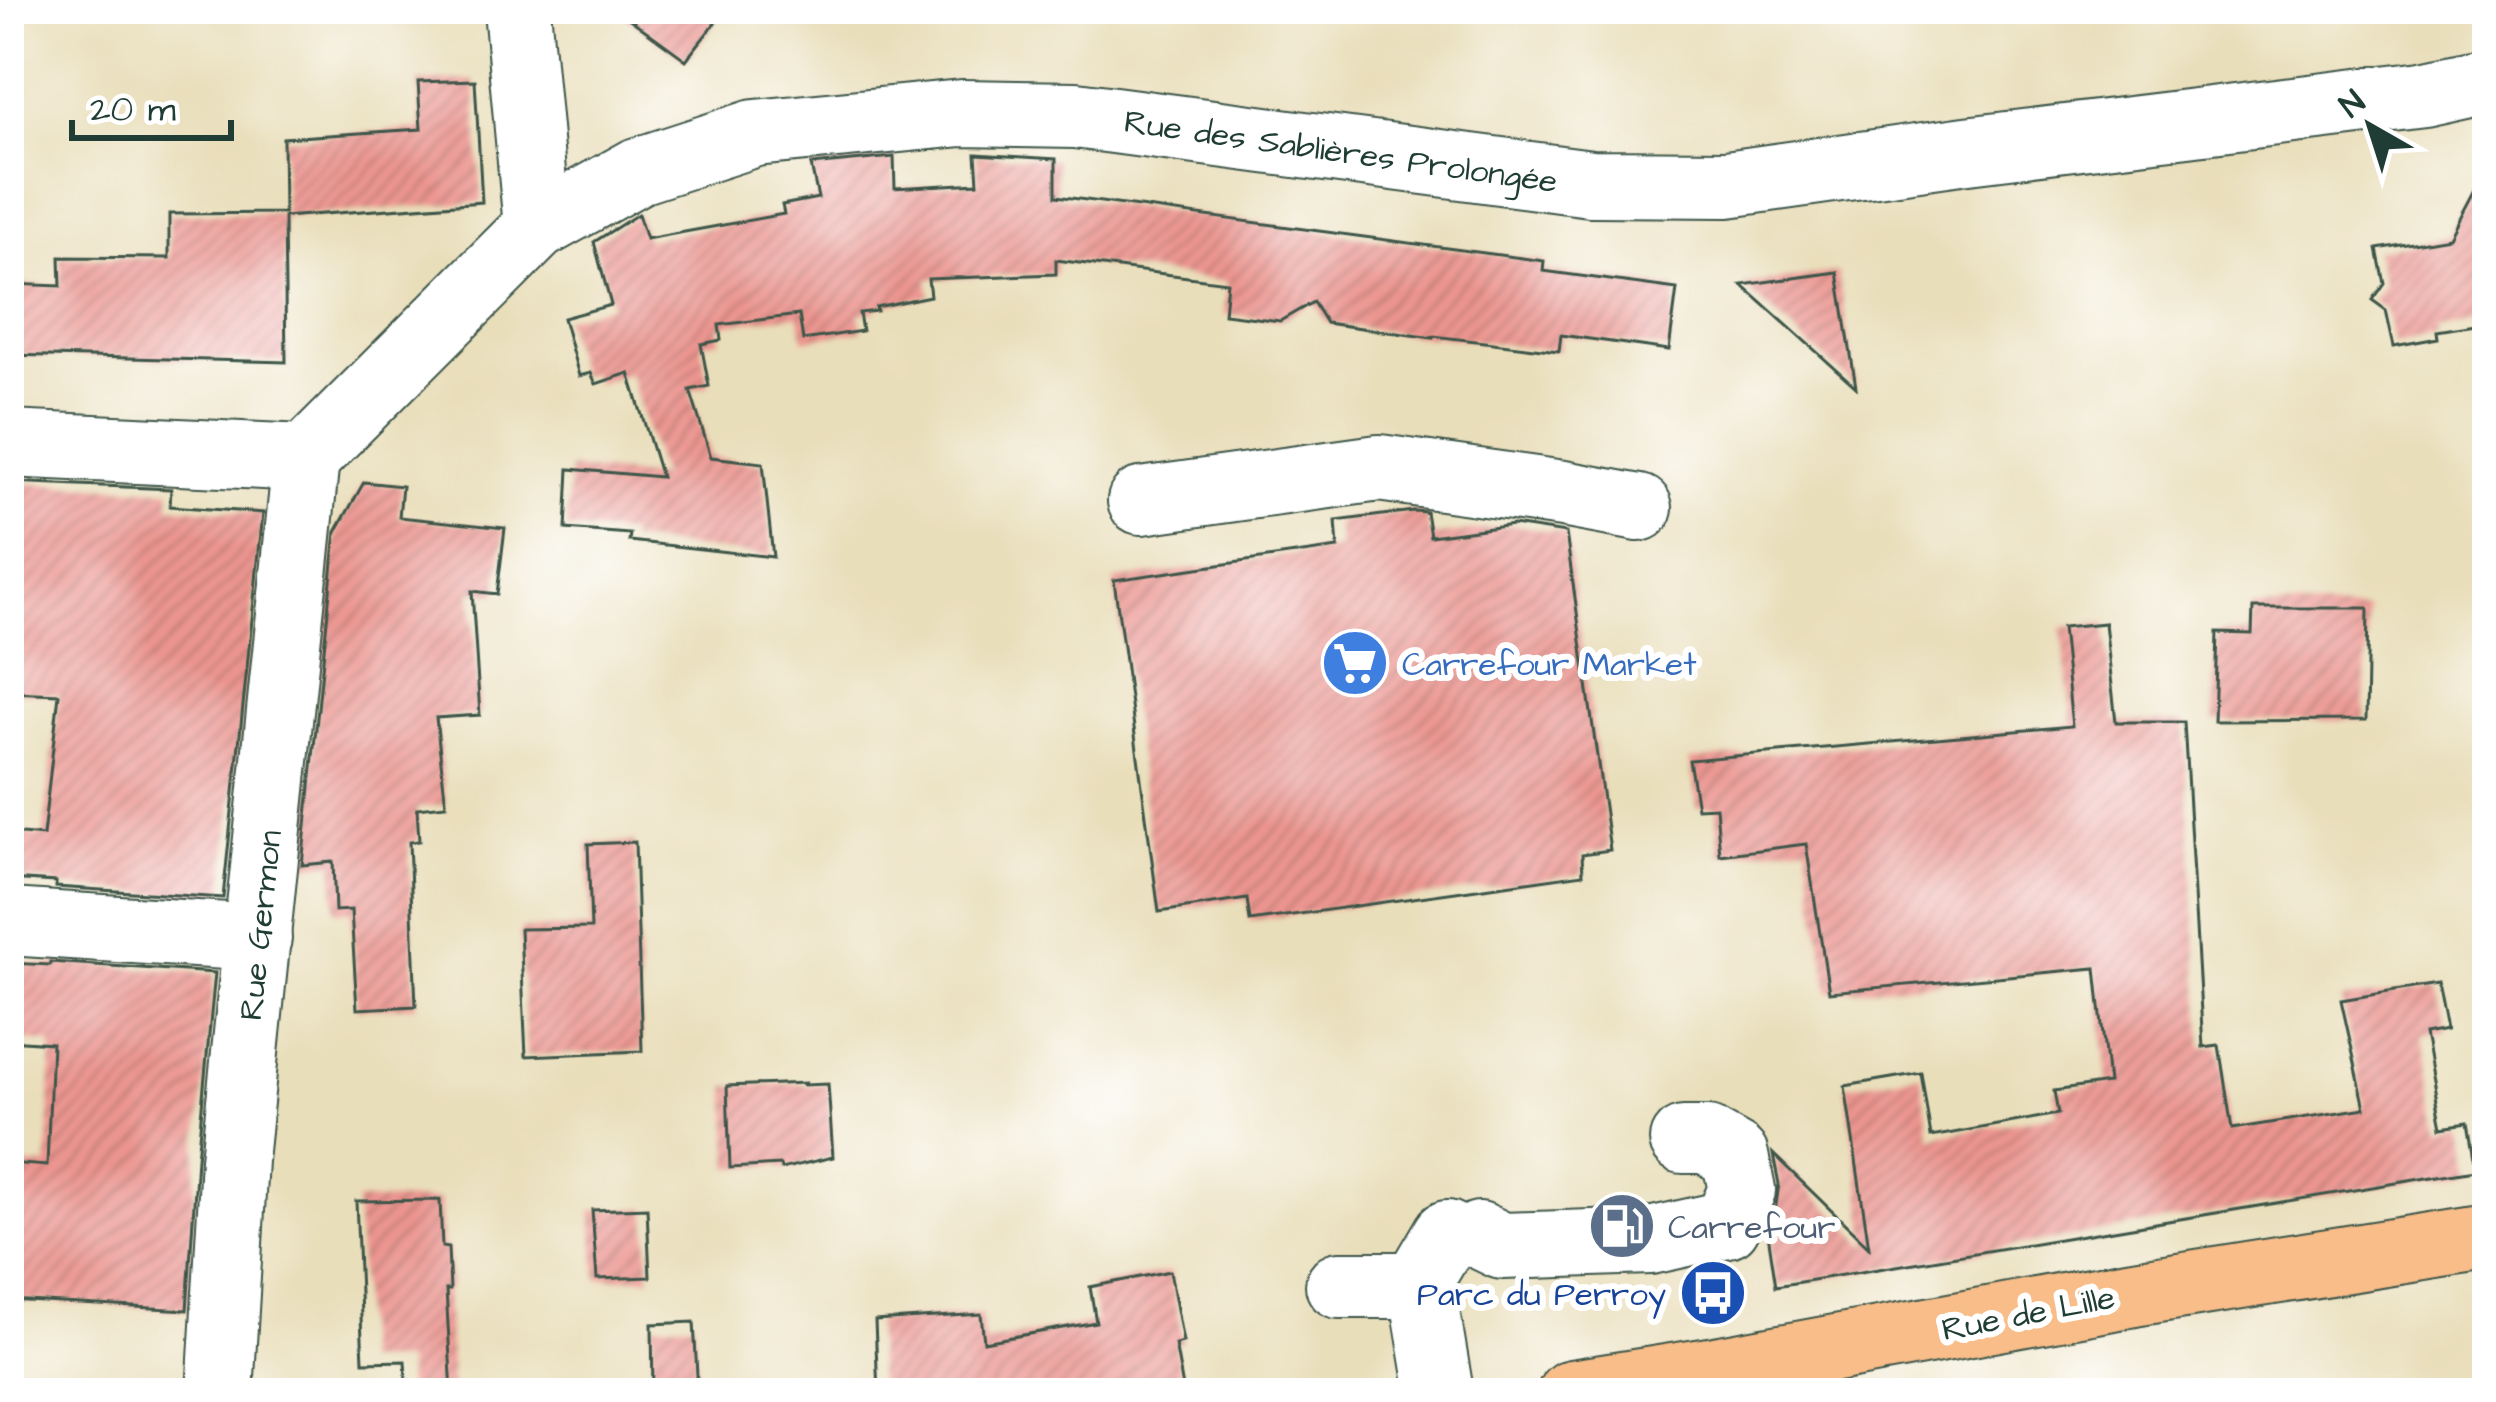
<svg xmlns="http://www.w3.org/2000/svg" width="2496" height="1402" viewBox="0 0 2496 1402" font-family="'Architects Daughter',sans-serif">
<style>
.building{fill:url(#building-hatch)}
.lines{fill:none;stroke-linecap:round;stroke-linejoin:round}
.minor-casing{stroke:#3d5548;stroke-width:70}
.major-casing{stroke:#3d5548;stroke-width:70}
.minor{stroke:#fff;stroke-width:66}
.major{stroke:#f8bd89;stroke-width:66}
.labels{text-anchor:middle;stroke-width:12;stroke-linejoin:round;paint-order:stroke}
.street-label{font-size:33px;fill:#1f3d34;stroke:#fff}
.shop-label{font-size:33px;fill:#366cbe;stroke:#fff;text-anchor:start}
.service-label{font-size:33px;fill:#4e5e75;stroke:#fff;text-anchor:start}
.transit-label{font-size:33px;fill:#164399;stroke:#fff;text-anchor:end}
</style>
<defs>
<pattern id="building-hatch" width="6" height="6" patternUnits="userSpaceOnUse" patternTransform="scale(3)"><rect width="6" height="6" fill="#ec9590"/><path d="M-1 1l2-2M0 6l6-6M5 7l2-2" fill="none" stroke="#bf7b76"/></pattern>
</defs>
<rect width="100%" height="100%" fill="#fff"/>
<filter id="ink" filterUnits="userSpaceOnUse"><feTurbulence type="fractalNoise" baseFrequency=".00833" numOctaves="2"/><feDisplacementMap in="SourceGraphic" scale="24" xChannelSelector="R" yChannelSelector="G"/><feConvolveMatrix kernelMatrix="1 2 1 2 8 2 1 2 1" color-interpolation-filters="sRGB"/></filter>
<filter id="wash" filterUnits="userSpaceOnUse"><feTurbulence type="fractalNoise" baseFrequency=".004" numOctaves="4" result="noise"/><feDisplacementMap in="SourceGraphic" scale="48" xChannelSelector="R" yChannelSelector="G"/><feGaussianBlur stdDeviation="2.7" result="paint"/><feColorMatrix in="noise" values="0 0 0 0 0 0 0 0 0 0 0 0 0 0 0 0 0 1.4 0 .05"/><feComposite in="paint" operator="in"/></filter>
<g filter="url(#wash)">
<rect width="100%" height="100%" fill="#e9deba"/>
<g id="blocks">
<g class="building">
<path d="M 616,9 L 726,9 L 686,60 Z"/>
<path d="M 475,80 L 482,202 L 284,217 L 286,362 L 9,355 L 9,284 L 61,286 L 60,257 L 169,258 L 169,214 L 284,213 L 283,138 L 421,129 L 418,82 Z"/>
<path d="M 976,154 L 1056,159 L 1056,196 L 1544,261 L 1543,271 L 1677,289 L 1669,350 L 1561,335 L 1559,351 L 1434,336 L 1433,338 L 1326,323 L 1313,302 L 1280,321 L 1224,314 L 1227,282 L 1056,260 L 1056,274 L 928,279 L 930,296 L 876,307 L 877,311 L 859,313 L 862,331 L 803,340 L 799,315 L 719,325 L 721,340 L 701,344 L 709,386 L 690,390 L 711,457 L 763,463 L 773,557 L 629,541 L 630,534 L 566,529 L 569,469 L 661,477 L 629,373 L 596,384 L 591,373 L 579,376 L 563,318 L 611,305 L 594,242 L 638,214 L 646,239 L 784,214 L 782,205 L 818,198 L 811,165 L 894,157 L 895,188 L 978,183 Z"/>
<path d="M 2487,165 L 2487,323 L 2437,331 L 2438,338 L 2394,346 L 2386,310 L 2372,300 L 2384,283 L 2377,249 L 2449,237 Z"/>
<path d="M 1838,272 L 1856,387 L 1742,285 Z"/>
<path d="M 9,482 L 171,489 L 170,506 L 263,513 L 223,898 L 56,887 L 56,882 L 9,879 L 9,833 L 43,836 L 59,694 L 9,692 Z"/>
<path d="M 364,482 L 402,486 L 399,517 L 505,528 L 497,594 L 472,591 L 480,715 L 436,718 L 446,805 L 417,808 L 419,841 L 409,842 L 416,1006 L 357,1009 L 351,910 L 335,911 L 333,862 L 302,865 L 336,532 Z"/>
<path d="M 1413,511 L 1426,512 L 1430,536 L 1513,525 L 1566,533 L 1610,850 L 1582,854 L 1583,874 L 1250,921 L 1247,899 L 1159,912 L 1114,580 L 1338,548 L 1336,521 Z"/>
<path d="M 2253,608 L 2368,608 L 2366,720 L 2214,721 L 2217,633 L 2252,634 Z"/>
<path d="M 2105,623 L 2116,722 L 2184,722 L 2203,1047 L 2219,1045 L 2232,1129 L 2365,1108 L 2341,1000 L 2437,984 L 2446,1030 L 2424,1034 L 2442,1127 L 2467,1123 L 2475,1170 L 1776,1286 L 1767,1227 L 1776,1205 L 1779,1184 L 1773,1154 L 1869,1247 L 1845,1086 L 1921,1073 L 1931,1137 L 2058,1114 L 2054,1091 L 2108,1083 L 2096,968 L 1829,992 L 1806,844 L 1720,855 L 1716,807 L 1697,808 L 1689,760 L 2072,726 L 2062,627 Z"/>
<path d="M 635,842 L 642,1051 L 526,1056 L 520,929 L 591,928 L 588,844 Z"/>
<path d="M 50,962 L 215,973 L 197,1158 L 187,1310 L 9,1300 L 9,1163 L 47,1166 L 52,1043 L 9,1040 L 9,963 L 50,965 Z"/>
<path d="M 805,1083 L 804,1085 L 828,1084 L 833,1157 L 781,1169 L 780,1165 L 730,1168 L 727,1086 Z"/>
<path d="M 440,1200 L 442,1247 L 448,1248 L 450,1290 L 446,1290 L 452,1393 L 407,1393 L 405,1361 L 363,1362 L 356,1201 Z"/>
<path d="M 647,1208 L 650,1277 L 597,1279 L 592,1210 Z"/>
<path d="M 1170,1271 L 1183,1342 L 1175,1344 L 1184,1393 L 878,1393 L 875,1321 L 981,1314 L 984,1342 L 1096,1322 L 1090,1287 Z"/>
<path d="M 694,1322 L 698,1393 L 653,1393 L 652,1324 Z"/>
</g>
</g>
</g>
<g filter="url(#ink)">
<use href="#blocks" fill-opacity="0" stroke="#3d5548" stroke-width="3"/>
<g class="lines">
<defs>
<g id="minor">
<path d="M 517,9 L 537,227"/>
<path d="M 9,444 L 306,458"/>
<path d="M 306,458 L 537,227 L 638,171 L 755,133 L 962,113 L 1076,115 L 1591,183 L 1727,184 L 1967,150 L 2424,94 L 2487,80"/>
<path d="M 1141,501 L 1379,468 L 1563,494 L 1639,508"/>
<path d="M 9,922 L 258,938"/>
<path d="M 1479,1235 L 1502,1246 L 1650,1241 L 1727,1224 L 1742,1190 L 1735,1156 L 1707,1140 L 1683,1140"/>
<path d="M 1339,1285 L 1417,1285"/>
<path d="M 220,1393 L 234,1160 L 306,458"/>
<path d="M 1440,1393 L 1426,1309 L 1417,1285 L 1447,1234"/>
</g>
<path id="major" d="M 1571,1393 L 1716,1370 L 2134,1293 L 2487,1237"/>
</defs>
<use href="#minor" class="minor-casing"/>
<use href="#major" class="major-casing"/>
<use href="#minor" class="minor"/>
<use href="#major" class="major"/>
</g>
</g>
<defs>
<symbol id="supermarket-disc" viewBox="-11 -11 22 22"><circle r="9.5" fill="#3f7fe0" stroke="#fff"/><path d="M-6-5.5h2.5l.6 2H6L4.5 2H-2.5L-4.4-4H-6ZM-1.5 3.2a1.3 1.3 0 1 0 .1 0ZM3 3.2a1.3 1.3 0 1 0 .1 0Z" fill="#fff"/></symbol>
<symbol id="fuel-disc" viewBox="-11 -11 22 22"><circle r="9.5" fill="#5c6f8a" stroke="#fff"/><path d="M-5.5-6h7V0h2V4h1.3V-2.5L3-4.5l.8-.8L6-3V5H2.5V1h-1V6h-7ZM-4.2-4.7v3.2H.2V-4.7Z" fill="#fff"/></symbol>
<symbol id="bus-disc" viewBox="-11 -11 22 22"><circle r="9.5" fill="#1a4fb4" stroke="#fff"/><path d="M-5-6H5V4H4V6H2V4H-2V6H-4V4H-5ZM-3.5-4V0h7V-4ZM-3.5 1.2v1.5H-2V1.2ZM2 1.2v1.5H3.5V1.2Z" fill="#fff"/></symbol>
</defs>
<g fill-rule="evenodd">
<use href="#supermarket-disc" x="1317" y="625" width="76" height="76"/>
<use href="#fuel-disc" x="1584" y="1188" width="76" height="76"/>
<use href="#bus-disc" x="1675" y="1255" width="76" height="76"/>
</g>
<g class="labels">
<g class="street-label">
<text transform="translate(1341 150) rotate(8)" y="12">Rue des Sablières Prolongée</text>
<text transform="translate(259 925) rotate(-84)" y="12">Rue Germon</text>
<text transform="translate(2028 1312) rotate(-11)" y="12">Rue de Lille</text>
</g>
<g class="shop-label">
<text x="1402" y="675">Carrefour Market</text>
</g>
<g class="service-label">
<text x="1668" y="1238">Carrefour</text>
</g>
<g class="transit-label">
<text x="1666" y="1305">Parc du Perroy</text>
</g>
</g>
<rect width="2496" height="1402" fill="none" stroke="#fff" stroke-width="48"/>
<g transform="translate(2370 126) rotate(321)" stroke="#ffffff" stroke-width="9" paint-order="stroke">
<path d="M0-9L21 45L0 30L-21 45Z" fill="#1f3d34"/>
<text y="-18" font-size="33" font-weight="bold" text-anchor="middle" fill="#1f3d34">N</text>
</g>
<path d="M72 120v18h159v-18" fill="none" stroke="#1f3d34" stroke-width="6"/>
<text x="90" y="120" font-size="36" fill="#1f3d34" stroke="#ffffff" stroke-width="9" paint-order="stroke">20 m</text>
</svg>
